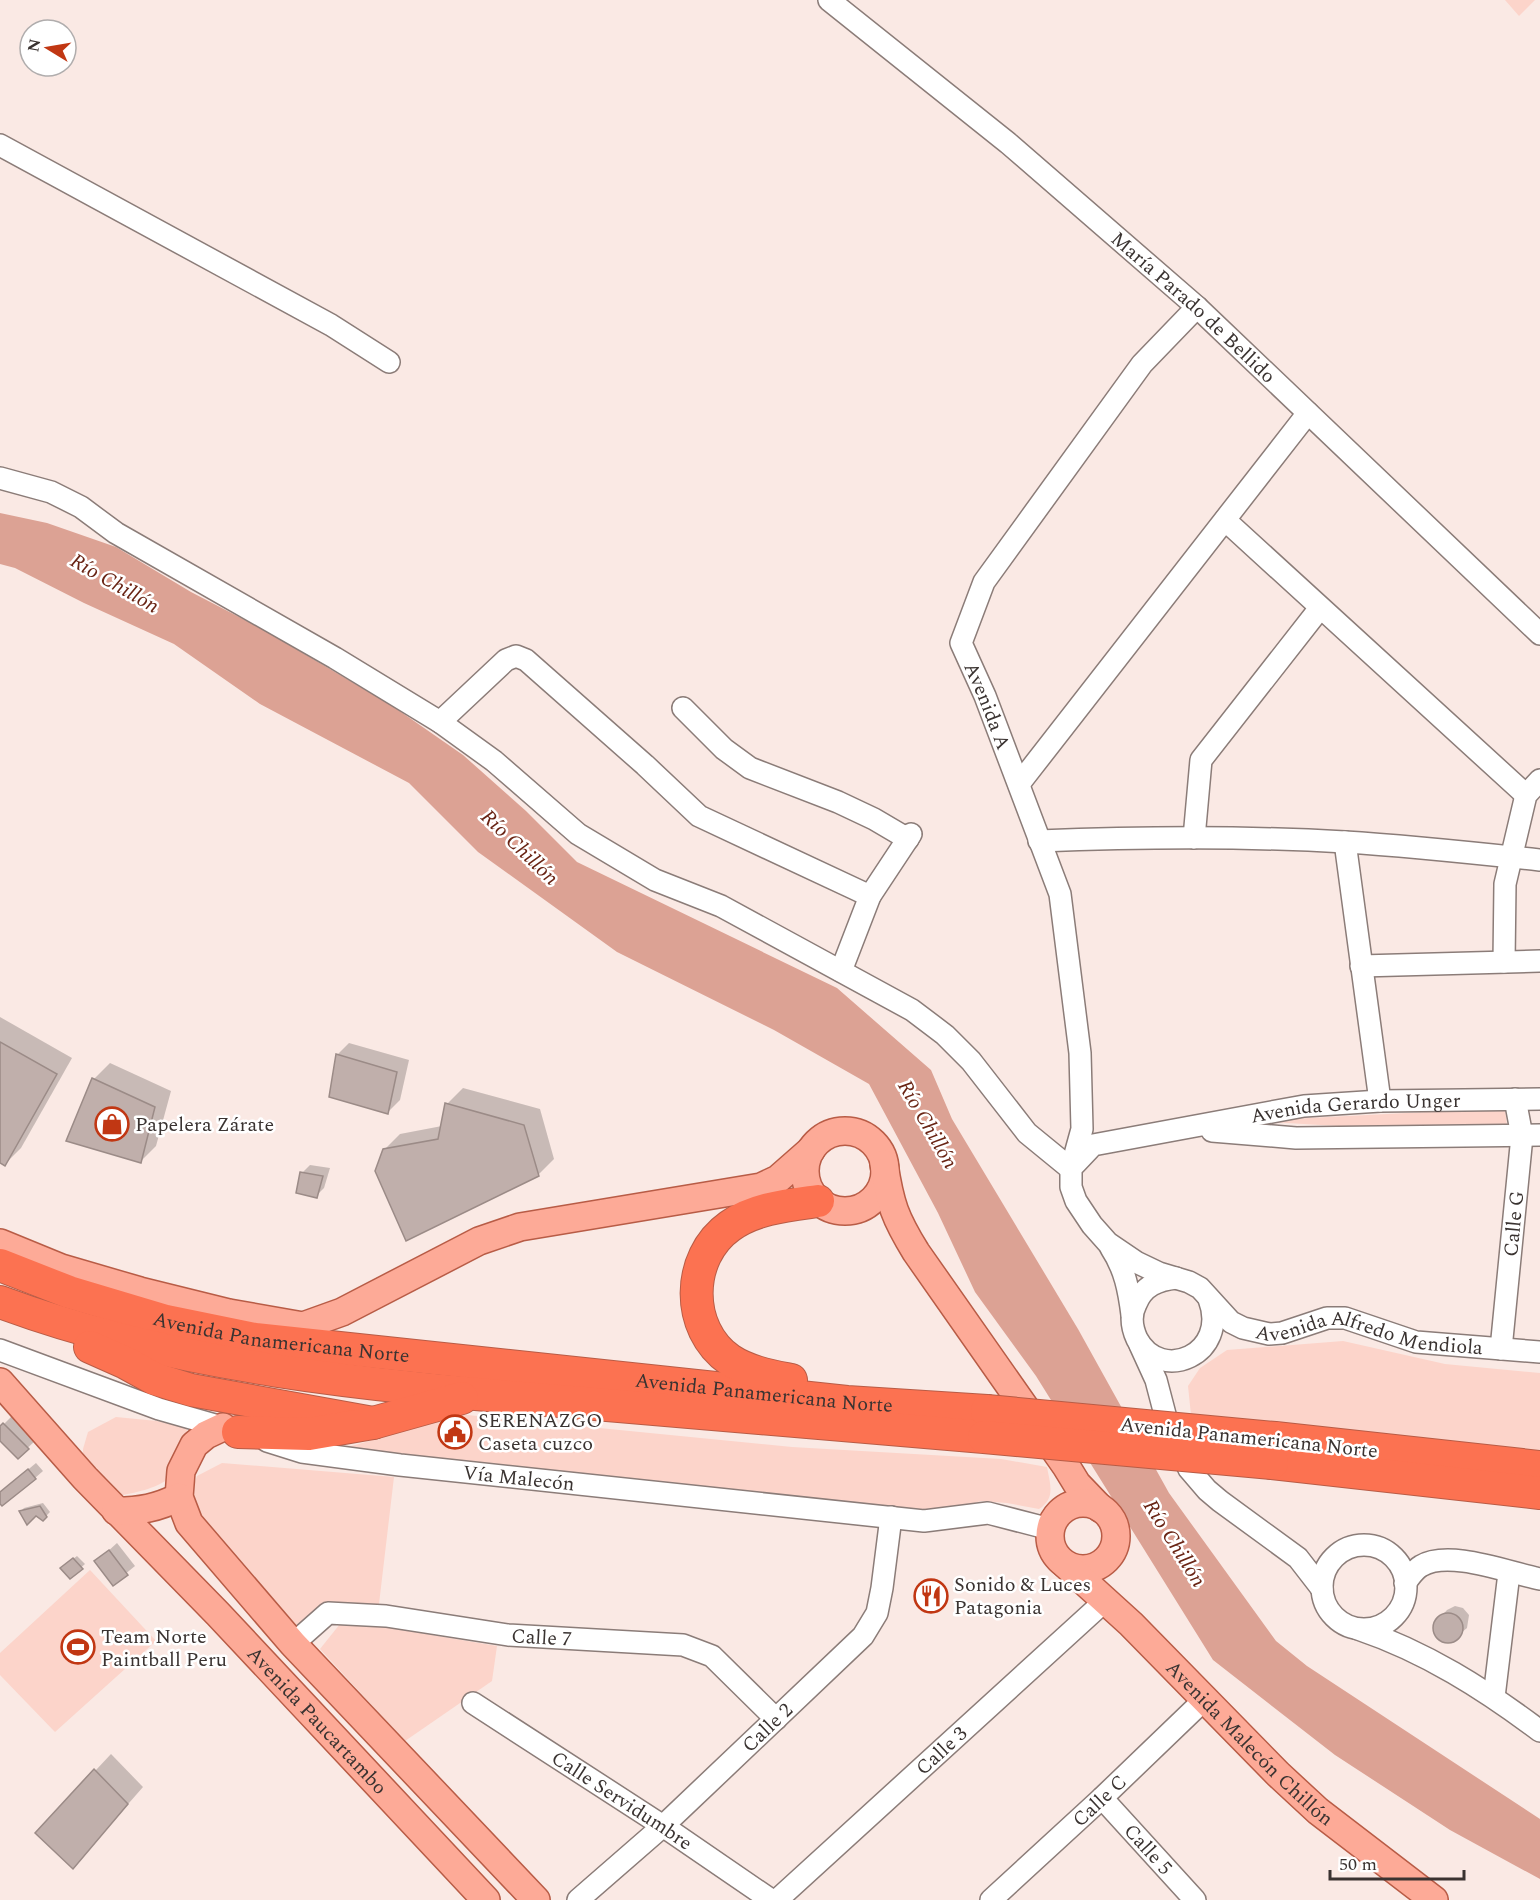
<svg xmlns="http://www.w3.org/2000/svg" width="1540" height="1900" viewBox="0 0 1540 1900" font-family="Spectral,serif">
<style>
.green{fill:#fcd4ca}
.water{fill:#dca294}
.shadow{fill:#0003}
.building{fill:#c0afab;stroke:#9b8b87;stroke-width:1.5}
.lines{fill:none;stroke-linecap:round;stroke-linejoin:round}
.minor-casing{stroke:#8b7c78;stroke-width:24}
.major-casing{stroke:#b85c46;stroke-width:30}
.highway-casing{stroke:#b85c46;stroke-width:34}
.minor{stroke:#fff;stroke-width:21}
.major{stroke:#fdaa97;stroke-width:27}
.highway{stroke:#fc7251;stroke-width:32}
.highway-bridge-casing{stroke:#b85c46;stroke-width:34;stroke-linecap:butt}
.highway-bridge{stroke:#fc7251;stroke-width:32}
.labels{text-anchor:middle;stroke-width:5;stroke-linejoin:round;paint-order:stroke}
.street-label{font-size:20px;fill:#3a3331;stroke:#fff}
.poi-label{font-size:20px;fill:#3a3331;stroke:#fff;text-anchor:start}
.water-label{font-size:21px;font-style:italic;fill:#692414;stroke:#fff}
</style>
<rect width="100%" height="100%" fill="#fae9e4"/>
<g class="green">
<path d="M 1505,0 L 1535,0 L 1519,16 Z"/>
<path d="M 1505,1108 L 1507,1126 L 1371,1128 L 1253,1121 Z"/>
<path d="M 1343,1341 L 1445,1364 L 1540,1373 L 1540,1454 L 1191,1415 L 1188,1386 L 1200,1368 L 1227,1350 Z"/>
<path d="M 457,1414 L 792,1447 L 1001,1459 L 1047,1467 C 1050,1484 1056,1498 1039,1509 L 1007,1503 L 981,1501 L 958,1508 L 920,1514 L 313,1450 L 348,1447 L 373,1440 L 420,1423 Z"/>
<path d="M 116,1417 L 157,1421 L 187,1428 C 185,1480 164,1487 118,1496 L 83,1458 L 83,1449 L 88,1432 Z"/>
<path d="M 222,1463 L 394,1477 L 379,1604 L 328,1610 L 294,1639 L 197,1523 L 190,1494 L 194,1484 L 197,1476 Z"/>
<path d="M 90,1570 L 156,1641 L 55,1732 L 0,1675 L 0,1653 Z"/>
<path d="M 340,1624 L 373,1625 L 497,1646 L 492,1681 L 405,1741 L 320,1649 Z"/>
</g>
<path class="water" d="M 0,513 L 47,523 L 116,547 L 191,592 L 262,629 L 391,705 L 463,755 L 526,811 L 577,862 L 837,988 L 931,1070 L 952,1119 L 1078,1329 L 1169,1493 L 1276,1641 L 1307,1666 L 1540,1819 L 1540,1879 L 1450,1830 L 1335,1755 L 1213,1660 L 1036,1376 L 975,1292 L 938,1213 L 869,1084 L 774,1030 L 617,952 L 478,852 L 409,783 L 260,704 L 174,644 L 84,603 L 15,568 L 0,564 Z"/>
<g class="shadow">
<path d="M 0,1017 L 72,1058 L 21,1148 L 5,1164 L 0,1161 Z"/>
<path d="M 349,1043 L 409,1060 L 400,1100 L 388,1112 L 331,1096 L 338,1054 Z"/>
<path d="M 110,1063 L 171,1091 L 156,1146 L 140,1162 L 94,1079 Z"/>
<path d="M 463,1088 L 540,1109 L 554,1159 L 538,1175 L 384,1150 L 400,1134 L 442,1126 L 447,1104 Z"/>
<path d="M 310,1165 L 330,1168 L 324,1188 L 316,1196 L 302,1173 Z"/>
<path d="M 12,1416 L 36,1440 L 18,1457 L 0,1439 L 0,1428 Z"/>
<path d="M 36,1463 L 43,1471 L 35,1478 L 0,1501 L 0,1493 Z"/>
<path d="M 43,1503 L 50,1512 L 43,1519 L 36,1514 L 21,1511 L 24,1508 Z"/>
<path d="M 117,1543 L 135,1566 L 113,1584 L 96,1562 Z"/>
<path d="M 77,1556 L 85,1564 L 70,1577 L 65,1565 Z"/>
<path d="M 1455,1606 L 1463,1608 L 1469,1615 L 1467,1628 L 1451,1641 L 1443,1640 L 1437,1635 L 1435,1627 L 1439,1619 L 1447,1610 Z"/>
<path d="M 111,1754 L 143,1787 L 73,1867 L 37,1833 Z"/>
</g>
<g class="building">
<path d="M 0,1042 L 57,1074 L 5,1166 L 0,1163 Z"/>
<path d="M 336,1054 L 397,1072 L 388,1114 L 329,1097 Z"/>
<path d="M 92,1078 L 155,1107 L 141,1163 L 66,1141 Z"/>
<path d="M 445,1103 L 524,1125 L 539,1176 L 406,1241 L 375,1171 L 383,1149 L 438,1139 Z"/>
<path d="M 300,1172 L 323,1176 L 317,1198 L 296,1193 Z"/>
<path d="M 3,1423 L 29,1449 L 18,1459 L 0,1441 L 0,1426 Z"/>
<path d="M 28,1469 L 36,1479 L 2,1506 L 0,1504 L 0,1492 Z"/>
<path d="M 40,1506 L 47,1517 L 43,1521 L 36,1516 L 27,1525 L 19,1511 Z"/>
<path d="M 109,1550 L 128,1575 L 113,1586 L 94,1561 Z"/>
<path d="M 73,1558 L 83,1569 L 70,1579 L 60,1568 Z"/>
<circle cx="1448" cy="1628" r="15"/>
<path d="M 94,1769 L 128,1804 L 73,1869 L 35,1833 Z"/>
</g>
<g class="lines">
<defs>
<g id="minor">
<path id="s1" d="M 829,0 L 1008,143 L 1197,307 L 1540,634"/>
<path d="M 0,145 L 331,325 L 389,362"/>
<path id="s2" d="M 1197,307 L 1142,364 L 984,582 L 961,643 L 985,696 L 1060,894 L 1080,1053 L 1082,1129 L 1071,1169 L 1071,1187 L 1076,1201 L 1092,1225 L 1108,1243 L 1136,1262 L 1159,1273 L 1189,1282 L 1200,1288 L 1231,1322 L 1243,1328 L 1269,1334 L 1282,1333 L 1327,1318 L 1345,1318 L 1416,1342 L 1540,1352"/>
<path d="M 0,478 L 51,492 L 81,507 L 116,533 L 335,658 L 440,722 L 494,761 L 578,834 L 655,880 L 721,906 L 912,1010 L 945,1035 L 971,1061 L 1027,1133 L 1071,1169"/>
<path d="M 1225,520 L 1526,795"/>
<path d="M 683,708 L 724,749 L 750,768 L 838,802 L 874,819 L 908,839"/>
<path d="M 440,722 L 506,660 L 516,656 L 526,660 L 645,765 L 699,816 L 870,896"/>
<path d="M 1019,784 L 1308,413"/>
<path d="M 1194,838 L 1201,760 L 1320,608"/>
<path d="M 1039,841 C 1141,837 1243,836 1345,842 C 1410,846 1475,853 1540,860"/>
<path d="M 1345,842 L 1380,1101"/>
<path d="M 1504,962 L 1505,884 L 1526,795 L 1540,780"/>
<path d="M 1361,966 L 1540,961"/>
<path d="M 841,971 L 870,896 L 911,834"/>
<path d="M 1212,1131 L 1296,1138 L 1540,1135"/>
<path id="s3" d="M 1075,1164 L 1093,1145 L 1304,1106 L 1380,1101 L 1540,1099"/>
<path d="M 1111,1248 C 1125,1269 1129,1291 1132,1315"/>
<path d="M 1176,1278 C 1158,1280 1143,1286 1136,1304 C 1130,1315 1132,1328 1137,1339 C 1161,1384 1230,1354 1209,1299"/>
<path d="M 1140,1345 L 1156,1380 L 1167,1422 L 1189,1469 L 1207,1490 L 1220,1501 L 1298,1558 L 1322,1589"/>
<path id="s4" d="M 1501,1349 L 1522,1136 L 1515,1099"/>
<path d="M 0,1350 L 159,1409 L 229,1429"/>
<path id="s5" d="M 267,1441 L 302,1452 L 400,1465 L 924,1521 L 988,1513 L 1050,1529"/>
<circle cx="1364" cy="1587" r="42"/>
<path d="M 1405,1583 C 1410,1577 1414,1570 1421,1566 C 1449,1549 1509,1573 1540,1579"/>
<path d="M 1358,1629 C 1426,1652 1484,1689 1540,1731"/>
<path id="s6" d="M 293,1644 L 328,1613 L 386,1616 L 508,1635 L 683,1645 L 712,1656 L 776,1719"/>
<path d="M 1494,1697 L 1509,1573"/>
<path id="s7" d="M 473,1703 L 663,1826 L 771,1900"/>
<path id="s8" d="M 1102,1798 L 1195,1900"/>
<path id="s9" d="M 578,1900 L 663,1826 L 863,1636 L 877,1613 L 882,1588 L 891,1517"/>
<path id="s10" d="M 777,1900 L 1106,1600"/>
<path id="s11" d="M 991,1900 L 1102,1798 L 1205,1699"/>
</g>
<g id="major">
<circle cx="845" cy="1171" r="40"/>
<path d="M 884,1164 C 890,1204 895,1218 916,1252 L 1066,1466 L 1077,1484 L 1100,1508"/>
<path d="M 0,1243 L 61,1268 L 140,1291 L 229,1313 L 303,1326 L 342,1312 L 479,1241 L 520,1227 L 761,1187 L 778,1179 L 811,1150"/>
<path id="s12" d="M 0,1382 L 85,1478 L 218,1614 L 486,1900"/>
<path d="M 223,1427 L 206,1435 L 194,1445 L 181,1471 L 179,1497 L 189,1523 L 293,1644 L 536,1900"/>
<circle cx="1083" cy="1536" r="33"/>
<path d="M 116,1511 C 140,1511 157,1508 179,1497"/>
<path id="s13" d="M 1066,1565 L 1131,1624 L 1278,1774 L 1318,1811 L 1434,1900"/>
</g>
<g id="highway">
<path id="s14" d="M 0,1265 L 69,1292 L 166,1321 L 255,1339 L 847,1402 L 987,1411"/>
<path d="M 0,1302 C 177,1368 373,1386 560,1401 C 702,1413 843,1425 984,1437"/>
<path d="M 90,1347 L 126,1363 L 155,1379 L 191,1390 L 373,1423"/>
<path d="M 791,1380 C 771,1376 748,1372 730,1360 C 685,1329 686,1257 730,1226 C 755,1208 789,1205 818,1201"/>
<path d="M 238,1432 L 309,1434 L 373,1423 L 462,1398"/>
<path d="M 1275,1438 L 1540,1467"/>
<path d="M 1272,1463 L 1540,1493"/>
</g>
</defs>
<use href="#minor" class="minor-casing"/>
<use href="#major" class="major-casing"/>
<use href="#highway" class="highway-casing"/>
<use href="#minor" class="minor"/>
<use href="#major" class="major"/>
<use href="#highway" class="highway"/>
<defs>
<g id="highway-bridge">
<path d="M 987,1411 L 1275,1438"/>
<path d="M 984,1437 L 1272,1463"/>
</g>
</defs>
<use href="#highway-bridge" class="highway-bridge-casing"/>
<use href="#highway-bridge" class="highway-bridge"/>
</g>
<defs>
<symbol id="shop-ring" viewBox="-11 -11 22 22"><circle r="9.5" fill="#fff" stroke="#c13713" stroke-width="1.5"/><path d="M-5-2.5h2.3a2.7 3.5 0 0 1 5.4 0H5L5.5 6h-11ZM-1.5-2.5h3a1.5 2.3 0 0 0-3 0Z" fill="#c13713"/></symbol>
<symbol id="civic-ring" viewBox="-11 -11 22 22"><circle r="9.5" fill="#fff" stroke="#c13713" stroke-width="1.5"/><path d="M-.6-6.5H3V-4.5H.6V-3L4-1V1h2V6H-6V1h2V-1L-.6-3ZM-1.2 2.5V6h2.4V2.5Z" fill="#c13713"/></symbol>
<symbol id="restaurant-ring" viewBox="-11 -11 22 22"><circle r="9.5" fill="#fff" stroke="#c13713" stroke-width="1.5"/><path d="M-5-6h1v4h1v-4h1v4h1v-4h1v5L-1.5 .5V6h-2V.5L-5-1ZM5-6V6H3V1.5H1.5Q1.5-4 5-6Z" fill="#c13713"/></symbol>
<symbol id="stadium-ring" viewBox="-11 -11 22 22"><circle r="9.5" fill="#fff" stroke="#c13713" stroke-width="1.5"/><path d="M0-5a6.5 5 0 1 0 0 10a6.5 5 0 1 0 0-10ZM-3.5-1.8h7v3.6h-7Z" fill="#c13713"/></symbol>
</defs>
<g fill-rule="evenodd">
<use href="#shop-ring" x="93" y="1105" width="38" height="38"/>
<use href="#civic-ring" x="436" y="1413" width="38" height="38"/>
<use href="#restaurant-ring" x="912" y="1577" width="38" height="38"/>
<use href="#stadium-ring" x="59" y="1628" width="38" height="38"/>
</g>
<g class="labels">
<g class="street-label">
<text dy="7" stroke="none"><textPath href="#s1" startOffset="477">María Parado de Bellido</textPath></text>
<text dy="7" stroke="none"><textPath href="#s2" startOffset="482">Avenida A</textPath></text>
<text dy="7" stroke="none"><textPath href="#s3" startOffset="292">Avenida Gerardo Unger</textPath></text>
<text dy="7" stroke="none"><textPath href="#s4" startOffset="126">Calle G</textPath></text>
<text dy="7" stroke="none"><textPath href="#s14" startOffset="292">Avenida Panamericana Norte</textPath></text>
<text dy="7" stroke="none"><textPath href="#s2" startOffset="1340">Avenida Alfredo Mendiola</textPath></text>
<text dy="7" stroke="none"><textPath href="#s14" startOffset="778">Avenida Panamericana Norte</textPath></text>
<text transform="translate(1249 1437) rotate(6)" y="7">Avenida Panamericana Norte</text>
<text dy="7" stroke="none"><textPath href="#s5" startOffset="255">Vía Malecón</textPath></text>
<text dy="7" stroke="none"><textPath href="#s6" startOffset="262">Calle 7</textPath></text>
<text dy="7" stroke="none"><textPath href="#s12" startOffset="464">Avenida Paucartambo</textPath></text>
<text dy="7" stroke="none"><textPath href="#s9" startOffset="256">Calle 2</textPath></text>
<text dy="7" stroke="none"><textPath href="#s13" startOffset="256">Avenida Malecón Chillón</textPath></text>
<text dy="7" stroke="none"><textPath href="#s10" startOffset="222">Calle 3</textPath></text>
<text dy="7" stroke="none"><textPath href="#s7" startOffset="178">Calle Servidumbre</textPath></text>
<text dy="7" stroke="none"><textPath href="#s11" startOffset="147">Calle C</textPath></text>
<text dy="7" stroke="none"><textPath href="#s8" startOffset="69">Calle 5</textPath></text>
</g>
<g class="poi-label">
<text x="135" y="1131">Papelera Zárate</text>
<text x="478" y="1427">SERENAZGO<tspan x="478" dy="23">Caseta cuzco</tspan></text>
<text x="954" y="1591">Sonido &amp; Luces<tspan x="954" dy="23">Patagonia</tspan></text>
<text x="101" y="1643">Team Norte<tspan x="101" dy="23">Paintball Peru</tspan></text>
</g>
<g class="water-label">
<text transform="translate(115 583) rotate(30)" y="7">Río Chillón</text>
<text transform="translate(520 847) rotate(44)" y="7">Río Chillón</text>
<text transform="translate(928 1124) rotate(60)" y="7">Río Chillón</text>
<text transform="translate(1175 1543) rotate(58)" y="7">Río Chillón</text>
</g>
</g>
<g transform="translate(48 48) rotate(281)"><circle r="28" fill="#ffffff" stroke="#b0adad" stroke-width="1.5"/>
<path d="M0-4.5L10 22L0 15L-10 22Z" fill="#c13713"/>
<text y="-9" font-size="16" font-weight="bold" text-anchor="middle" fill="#3a3331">N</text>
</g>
<path d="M1330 1870v9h134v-9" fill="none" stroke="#3a3331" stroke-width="3"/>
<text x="1339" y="1870" font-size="18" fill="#3a3331" stroke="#ffffff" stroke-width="4.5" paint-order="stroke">50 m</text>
</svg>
